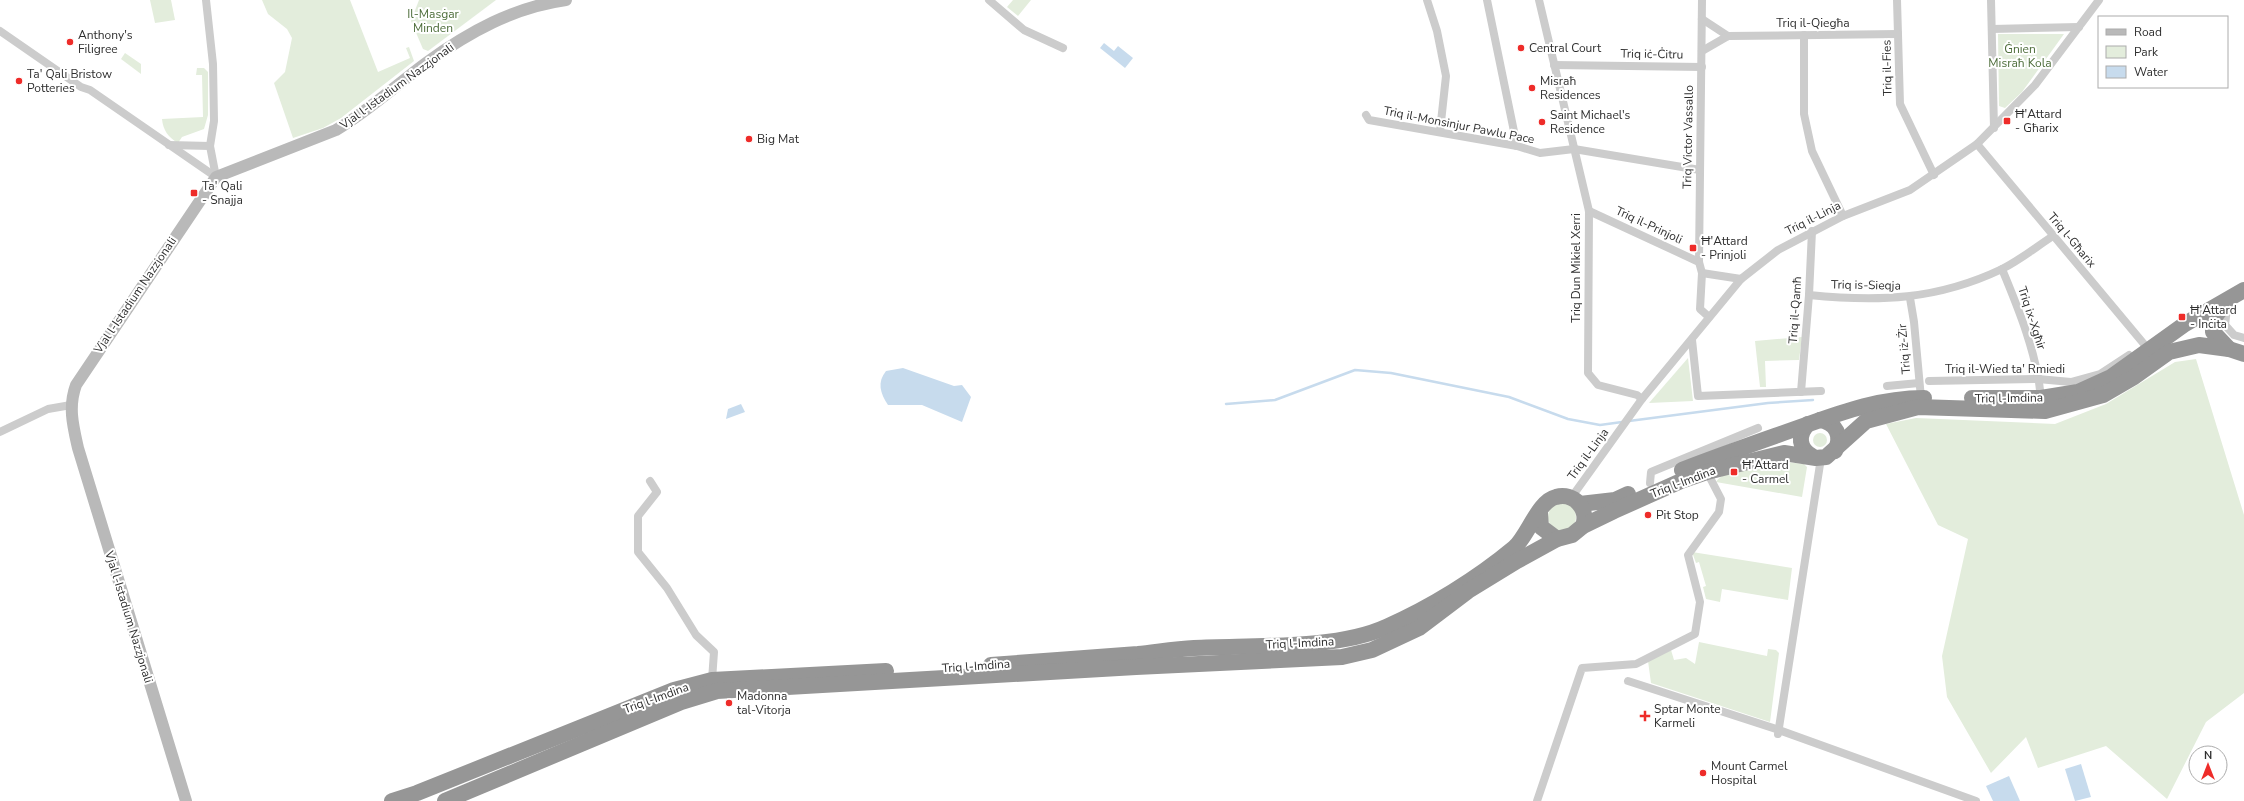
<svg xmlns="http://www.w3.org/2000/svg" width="2244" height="801" viewBox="0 0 2244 801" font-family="'Nunito Sans',sans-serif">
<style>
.green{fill:#e3eddc}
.water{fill:#c7dbed}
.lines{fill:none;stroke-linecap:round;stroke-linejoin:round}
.stream{stroke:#c7dbed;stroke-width:2.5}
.street{stroke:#ccc;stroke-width:8}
.secondary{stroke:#b9b9b9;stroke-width:12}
.highway{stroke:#969696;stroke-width:16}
.poi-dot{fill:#ee2c29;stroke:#fff;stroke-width:1.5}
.labels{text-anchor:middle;stroke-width:4;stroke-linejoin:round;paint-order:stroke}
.park-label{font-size:12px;fill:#4d6d3a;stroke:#fff}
.street-label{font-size:12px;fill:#2f2f2f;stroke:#fff}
.poi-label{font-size:12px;fill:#2f2f2f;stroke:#fff;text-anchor:start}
</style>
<rect width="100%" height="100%" fill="#fff"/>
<g class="green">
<path d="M 150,0 L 171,0 L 175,20 L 155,23 Z"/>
<path d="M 262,0 L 350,0 L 378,72 L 410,58 L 406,48 L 409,47 L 414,61 L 341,118 L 323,128 L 293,138 L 274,83 L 285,72 L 292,38 L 287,29 L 268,14 Z"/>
<path d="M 419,0 L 496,0 L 428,51 L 423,49 L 411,21 Z"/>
<path d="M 1013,0 L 1031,0 L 1018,16 L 1007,7 Z"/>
<path d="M 1998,34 L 2064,34 L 2022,92 L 2005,108 L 1999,106 Z"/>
<path d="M 125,53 L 141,64 L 141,74 L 121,59 Z"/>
<path d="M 197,68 L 204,68 L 208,72 L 208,115 L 204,129 L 182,137 L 178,143 C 168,137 163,130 162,119 L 203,117 L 202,75 L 196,75 Z"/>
<path d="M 1802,337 L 1799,360 L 1765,361 L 1766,387 L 1760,387 L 1755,341 Z"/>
<path d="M 1688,358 L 1693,401 L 1649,403 Z"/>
<path d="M 2196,359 L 2244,515 L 2244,693 L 2206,722 L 2167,799 L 2106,746 L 2038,768 L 2026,737 L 1991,773 L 1947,697 L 1942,656 L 1968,539 L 1938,525 L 1886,424 L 1916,418 L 2055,424 L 2106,404 L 2175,362 Z"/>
<circle cx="1820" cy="440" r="7"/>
<path d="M 1786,462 L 1804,464 L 1807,467 L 1802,497 L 1716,482 C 1727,466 1768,465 1786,462 Z"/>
<circle cx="1562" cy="517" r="14"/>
<path d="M 1692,552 L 1792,568 L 1788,600 L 1722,589 L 1720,602 L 1706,599 L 1703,587 L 1706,586 L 1699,562 L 1696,563 Z"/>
<path d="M 1699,642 L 1767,656 L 1768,649 L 1776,650 L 1779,653 L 1770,722 L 1651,683 L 1648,661 L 1671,650 L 1674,660 L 1686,658 L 1695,664 Z"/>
</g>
<g class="water">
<path d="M 1104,43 L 1114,51 L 1118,46 L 1133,58 L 1125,68 L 1100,48 Z"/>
<path d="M 903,368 L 954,386 L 962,385 L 971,397 L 962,422 L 922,405 L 888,405 C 880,393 877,382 886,371 Z"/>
<path d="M 741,404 L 745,412 L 726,419 L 728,409 Z"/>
<path d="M 2081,764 L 2091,797 L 2075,801 L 2065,769 Z"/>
<path d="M 2009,776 L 2020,801 L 1993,801 L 1986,786 Z"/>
</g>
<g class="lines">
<g class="stream">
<path d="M 1226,404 L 1275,400 L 1355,370 L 1391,373 L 1509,397 L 1568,419 L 1600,425 L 1622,422"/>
<path d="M 1629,421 L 1768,403 L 1813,400"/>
</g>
<g class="street">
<path d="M 206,0 L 213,64 L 214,121 L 210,146 L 216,177"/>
<path d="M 989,0 L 1024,30 L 1063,48"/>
<path d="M 1427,0 L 1437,31 L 1446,76 L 1440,131"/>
<path d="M 1487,0 L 1517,146"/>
<path d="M 1539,0 L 1589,211 L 1588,373 L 1598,385 L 1637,395 L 1642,399"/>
<path d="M 1702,0 L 1699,262 L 1702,273 L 1700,309 L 1709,317"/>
<path d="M 1897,0 L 1900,104 L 1934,175"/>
<path d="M 1991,0 L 1994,128"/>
<path d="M 1702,19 L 1728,36"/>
<path d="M 1992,29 L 2079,27"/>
<path d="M 0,31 L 81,87 L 90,90 L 216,177"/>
<path d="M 1804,35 L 1804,114 L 1812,151 L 1843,216"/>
<path d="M 1702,51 L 1728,36 L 1898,34"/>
<path d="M 1554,65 L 1702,67"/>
<path d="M 1366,115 L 1369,120 L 1517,146 L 1540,153 L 1574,149 L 1700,170"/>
<path d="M 1977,144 L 2149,350"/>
<path d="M 169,145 L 210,146"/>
<path d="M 1589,211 L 1699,262"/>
<path d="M 2002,269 C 2019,310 2037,354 2041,398"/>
<path d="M 1702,273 L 1741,279"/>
<path d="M 1809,295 C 1879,302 1937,300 2002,269 C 2020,260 2036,247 2053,236"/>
<path d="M 1910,298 L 1914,322 L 1921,398"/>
<path d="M 2227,308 L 2225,325 L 2234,335 L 2244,338"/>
<path d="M 1692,340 L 1698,396 L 1821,391"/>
<path d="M 1929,381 L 2038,379 L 2071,382 L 2100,374 L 2129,355"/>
<path d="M 1887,386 L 1919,383"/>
<path d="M 1801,392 L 1809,295 L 1812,231"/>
<path d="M 0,432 L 48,409 L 71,405"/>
<path d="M 650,481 L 657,492 L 638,516 L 638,552 L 667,588 L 696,635 L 714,652 L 712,680"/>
<path d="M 1650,483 L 1651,472 L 1758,428"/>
<path d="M 1571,498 L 1642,399 L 1741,279 L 1778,250 L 1843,216 L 1910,190 L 1977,144 L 2035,85 L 2099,0"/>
<path d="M 1628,681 L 1779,730 L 1976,801"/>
<path d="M 1778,734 L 1821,458"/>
<path d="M 1537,801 L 1582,668 L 1636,664 L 1695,634 L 1700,602 L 1688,555 L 1719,512 L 1721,499 L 1707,472"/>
</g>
<path class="secondary" d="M 186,801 L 78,448 C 73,426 68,407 76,385 L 216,177 L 336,130 C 369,111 396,85 426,63 C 469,32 514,7 566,0"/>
<g class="highway">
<path d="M 2226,305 C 2216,313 2212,319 2213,332 L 2229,349"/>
<path d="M 1972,398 L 2041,398 L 2078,392 L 2111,377 L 2185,324 L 2244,290"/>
<path d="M 1820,420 C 1836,423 1843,436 1835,451"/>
<path d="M 1808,424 C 1797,435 1799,449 1812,456"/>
<path d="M 1682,470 C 1723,454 1764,440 1806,425 C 1845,411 1882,398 1924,398"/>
<path d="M 1580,504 L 1615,500 L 1628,494"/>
<path d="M 1540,513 L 1541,527 L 1557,539"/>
<path d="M 991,665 C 1040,661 1089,658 1138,654 C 1157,652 1176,649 1194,648 C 1251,645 1336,650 1386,627 C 1430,608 1478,578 1514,548 C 1528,536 1538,501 1556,497 C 1574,492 1589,509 1583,526"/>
<path d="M 392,801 L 417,793 L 674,690 L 712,680 L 886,671"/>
<path d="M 445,801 L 681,702 L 717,691 L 1136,667 L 1342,657 L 1372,650 L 1419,628 L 1468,591 L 1517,561 L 1557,539 L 1572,535 L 1583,526 L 1614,511 L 1681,481 L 1707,472 L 1784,453 L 1816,458 L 1826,457 L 1866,421 L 1918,407 L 2045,411 L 2103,395 L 2134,377 L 2169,352 L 2199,345 L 2229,349 L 2244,354"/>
</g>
</g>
<g class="poi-dot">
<circle cx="70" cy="42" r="4"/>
<circle cx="1521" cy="48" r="4"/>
<circle cx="19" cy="81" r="4"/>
<circle cx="1532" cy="88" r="4"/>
<rect x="2003" y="117" width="8" height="8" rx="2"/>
<circle cx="1542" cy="122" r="4"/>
<circle cx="749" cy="139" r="4"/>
<rect x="190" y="189" width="8" height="8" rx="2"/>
<rect x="1689" y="244" width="8" height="8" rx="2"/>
<rect x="2178" y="313" width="8" height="8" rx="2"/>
<rect x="1730" y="468" width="8" height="8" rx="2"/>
<circle cx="1648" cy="515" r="4"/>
<circle cx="729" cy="703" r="4"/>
<path d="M1643 710h4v4h4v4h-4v4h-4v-4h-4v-4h4z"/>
<circle cx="1703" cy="773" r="4"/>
</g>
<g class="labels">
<g class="park-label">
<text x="433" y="18">Il-Masġar<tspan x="433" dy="14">Minden</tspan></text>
<text x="2020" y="53">Ġnien<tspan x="2020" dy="14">Misraħ Kola</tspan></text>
</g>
<g class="street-label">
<text x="1813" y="27">Triq il-Qiegħa</text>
<text transform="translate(1652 54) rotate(1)" y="4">Triq iċ-Ċitru</text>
<text transform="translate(1887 68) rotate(-91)" y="4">Triq il-Fies</text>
<text transform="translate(397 86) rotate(-36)" y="4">Vjal l-Istadium Nazzjonali</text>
<text transform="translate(1459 125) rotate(11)" y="4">Triq il-Monsinjur Pawlu Pace</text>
<text transform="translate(1688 137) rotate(-89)" y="4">Triq Victor Vassallo</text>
<text transform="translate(1813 218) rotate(-27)" y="4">Triq il-Linja</text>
<text transform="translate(1649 225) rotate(25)" y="4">Triq il-Prinjoli</text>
<text transform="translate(2072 240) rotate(50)" y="4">Triq l-Għarix</text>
<text transform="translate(1576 268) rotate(-90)" y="4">Triq Dun Mikiel Xerri</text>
<text transform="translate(1866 285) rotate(1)" y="4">Triq is-Sieqja</text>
<text transform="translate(135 295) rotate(-56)" y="4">Vjal l-Istadium Nazzjonali</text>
<text transform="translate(1795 310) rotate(-86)" y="4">Triq il-Qamħ</text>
<text transform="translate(2032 318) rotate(72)" y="4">Triq ix-Xgħir</text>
<text transform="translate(1904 349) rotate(-95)" y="4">Triq iż-Żir</text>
<text x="2005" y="373">Triq il-Wied ta' Rmiedi</text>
<text transform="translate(2009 398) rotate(-1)" y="4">Triq l-Imdina</text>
<text transform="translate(1588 454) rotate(-54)" y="4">Triq il-Linja</text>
<text transform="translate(1683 482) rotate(-21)" y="4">Triq l-Imdina</text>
<text transform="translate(129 617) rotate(73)" y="4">Vjal l-Istadium Nazzjonali</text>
<text transform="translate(1300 643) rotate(-3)" y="4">Triq l-Imdina</text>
<text transform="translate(976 666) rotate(-4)" y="4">Triq l-Imdina</text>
<text transform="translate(656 698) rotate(-20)" y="4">Triq l-Imdina</text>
</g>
<g class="poi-label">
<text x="78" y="39">Anthony's<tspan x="78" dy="14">Filigree</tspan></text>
<text x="1529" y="52">Central Court</text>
<text x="27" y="78">Ta' Qali Bristow<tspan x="27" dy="14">Potteries</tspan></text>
<text x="1540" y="85">Misraħ<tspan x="1540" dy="14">Residences</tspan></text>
<text x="2015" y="118">Ħ'Attard<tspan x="2015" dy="14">- Għarix</tspan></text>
<text x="1550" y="119">Saint Michael's<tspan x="1550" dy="14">Residence</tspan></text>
<text x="757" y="143">Big Mat</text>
<text x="202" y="190">Ta' Qali<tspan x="202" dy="14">- Snajja</tspan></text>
<text x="1701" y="245">Ħ'Attard<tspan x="1701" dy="14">- Prinjoli</tspan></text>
<text x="2190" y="314">Ħ'Attard<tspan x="2190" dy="14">- Inċita</tspan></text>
<text x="1742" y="469">Ħ'Attard<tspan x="1742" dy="14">- Carmel</tspan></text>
<text x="1656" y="519">Pit Stop</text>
<text x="737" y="700">Madonna<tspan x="737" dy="14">tal-Vitorja</tspan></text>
<text x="1654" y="713">Sptar Monte<tspan x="1654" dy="14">Karmeli</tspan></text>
<text x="1711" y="770">Mount Carmel<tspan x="1711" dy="14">Hospital</tspan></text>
</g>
</g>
<rect x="2098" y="16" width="130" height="72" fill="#ffffff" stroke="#acacac"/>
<rect x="2106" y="29" width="20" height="6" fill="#b9b9b9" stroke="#acacac"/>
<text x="2134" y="36" font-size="12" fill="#2f2f2f">Road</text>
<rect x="2106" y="46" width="20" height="12" fill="#e3eddc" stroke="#acacac"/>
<text x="2134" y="56" font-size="12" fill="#2f2f2f">Park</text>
<rect x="2106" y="66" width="20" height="12" fill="#c7dbed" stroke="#acacac"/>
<text x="2134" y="76" font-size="12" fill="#2f2f2f">Water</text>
<g transform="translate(2208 765)"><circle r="19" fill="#ffffff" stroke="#acacac"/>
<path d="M0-3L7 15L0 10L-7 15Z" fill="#ee2c29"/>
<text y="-6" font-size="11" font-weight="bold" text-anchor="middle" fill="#2f2f2f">N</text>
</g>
</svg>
